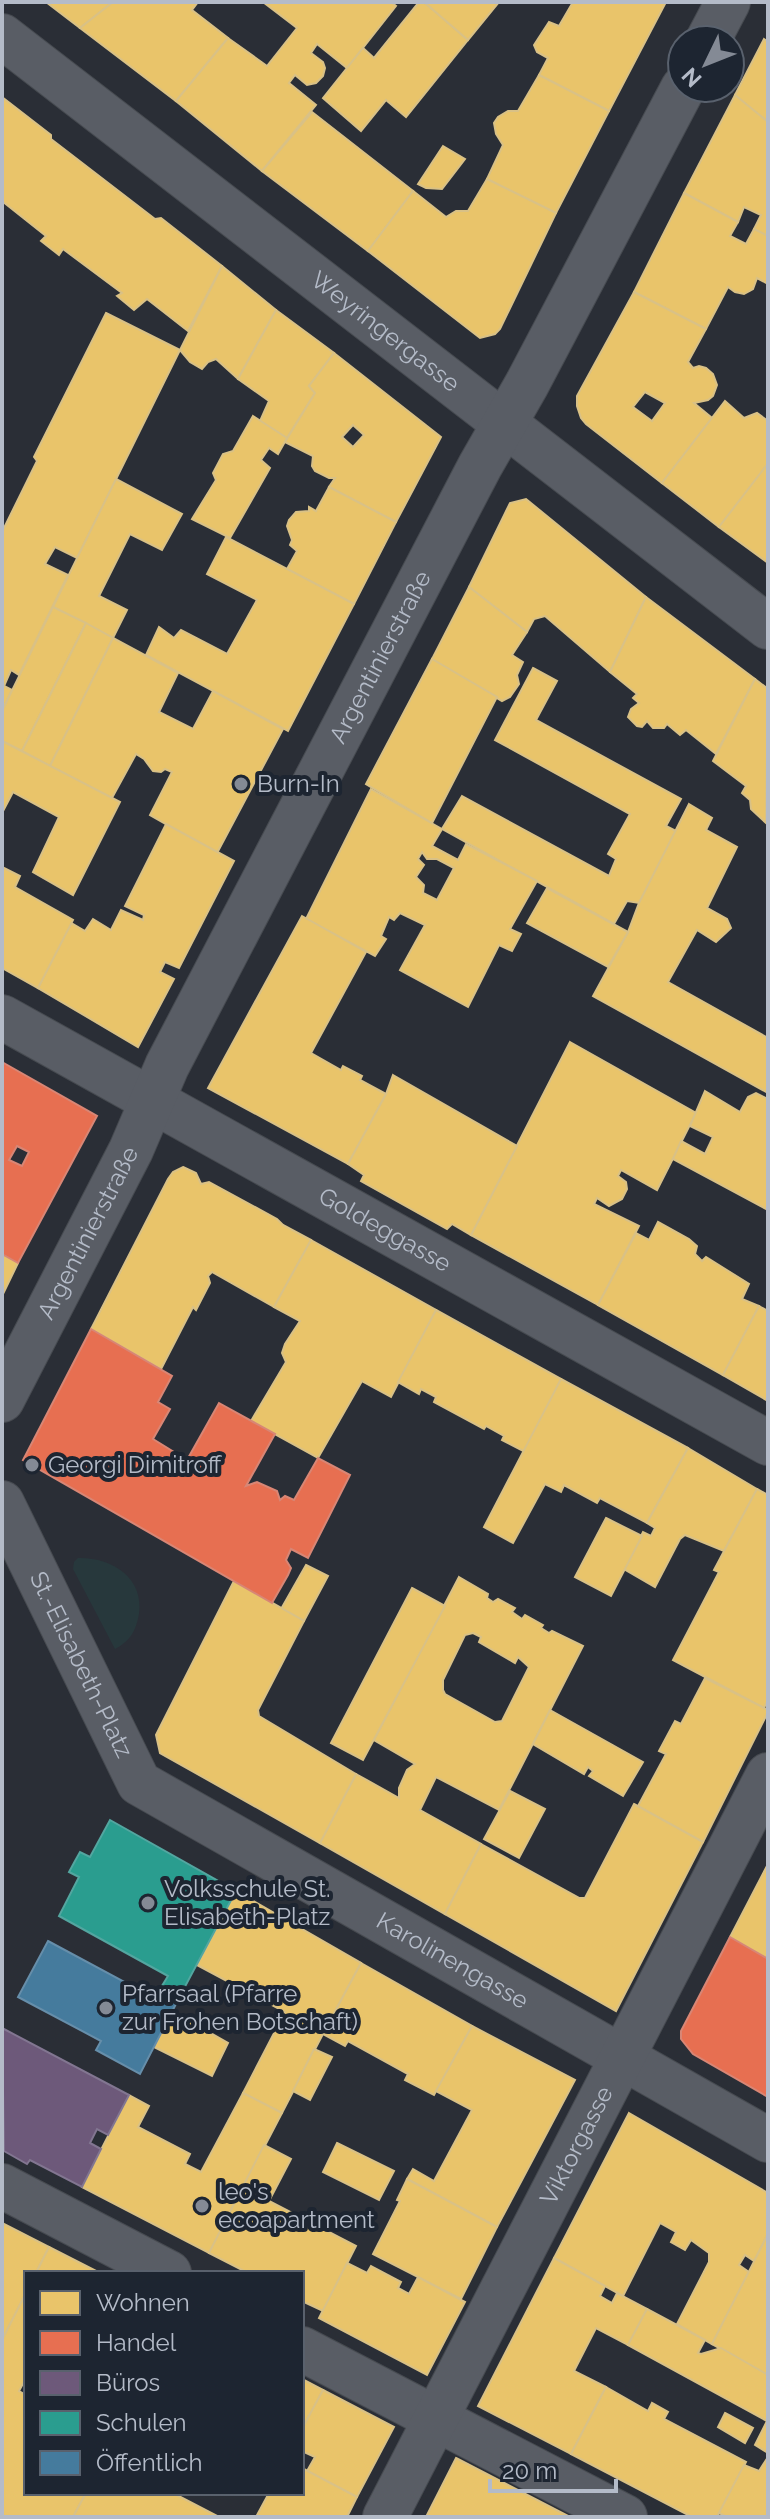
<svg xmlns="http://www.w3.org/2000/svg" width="770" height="2519" viewBox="0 0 770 2519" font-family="Raleway,sans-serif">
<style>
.green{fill:#27383c}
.homes{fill:#e9c46a;stroke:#d9c186;stroke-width:2;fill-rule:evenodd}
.shops{fill:#e76f51;stroke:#d88675;stroke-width:2;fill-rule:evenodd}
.offices{fill:#6d597a;stroke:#827691;stroke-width:2}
.schools{fill:#2a9d8f;stroke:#53a6a0;stroke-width:2}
.public{fill:#457b9d;stroke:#668eaa;stroke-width:2}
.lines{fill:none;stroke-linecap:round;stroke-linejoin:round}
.minor-casing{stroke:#474b51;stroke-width:46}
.minor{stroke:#595d65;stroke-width:44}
.poi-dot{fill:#848a95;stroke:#1d2531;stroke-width:3}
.labels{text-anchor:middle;stroke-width:8;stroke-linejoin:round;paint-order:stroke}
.street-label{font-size:24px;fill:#b4bbc8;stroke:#1d2531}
.poi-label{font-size:24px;fill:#b4bbc8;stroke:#1d2531;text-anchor:start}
</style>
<rect width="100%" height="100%" fill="#2a2e36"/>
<path class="green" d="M 78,1558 C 111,1557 144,1577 139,1614 C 136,1631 130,1641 115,1649 L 73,1569 L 74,1562 Z"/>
<g class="homes">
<path d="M 46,2 L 113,2 L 80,28 Z"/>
<path d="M 113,2 L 198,2 L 192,10 L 228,38 L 176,101 L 80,28 Z"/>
<path d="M 263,2 L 391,2 L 396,6 L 347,68 L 317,44 L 311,53 L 323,62 L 325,68 L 323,76 L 316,83 L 307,85 L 295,75 L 289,83 L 316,105 L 262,171 L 176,101 L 228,38 L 267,66 L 297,28 Z"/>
<path d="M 419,2 L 424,2 L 468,40 L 406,117 L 386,100 L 361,131 L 323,98 L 363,48 L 374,58 Z"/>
<path d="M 424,2 L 499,2 L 468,40 Z"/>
<path d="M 573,2 L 666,2 L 609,111 L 539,75 L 548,58 L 537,52 L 534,45 L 549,22 L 559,26 Z"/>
<path d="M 764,39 L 768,42 L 768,122 L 735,95 Z"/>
<path d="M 539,75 L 609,111 L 556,213 L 487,179 L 503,145 L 496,134 L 494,123 L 498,117 L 508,111 L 518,111 Z"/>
<path d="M 735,95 L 768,122 L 768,236 L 754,229 L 761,215 L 744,207 L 738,222 L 684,193 Z"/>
<path d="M 2,97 L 51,135 L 51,139 L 155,219 L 161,218 L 222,266 L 188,331 L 147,299 L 134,310 L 117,296 L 122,293 L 63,249 L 59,255 L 41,241 L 46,236 L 2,201 Z"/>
<path d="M 312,112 L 413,191 L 368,251 L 262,171 Z"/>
<path d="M 443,146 L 465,159 L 442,189 L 426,188 L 418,184 Z"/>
<path d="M 487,179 L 556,213 L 500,329 L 495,334 L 480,338 L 368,251 L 413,191 L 446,217 L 456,211 L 468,211 Z"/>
<path d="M 684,193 L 738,222 L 730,236 L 746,244 L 754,229 L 768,236 L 768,284 L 757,278 L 753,289 L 744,294 L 735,292 L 728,287 L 706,329 L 634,292 Z"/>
<path d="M 222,266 L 276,310 L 238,379 L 216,359 L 208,362 L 202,369 L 190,362 L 180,350 Z"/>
<path d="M 634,292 L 706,329 L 688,362 L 693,368 L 699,366 L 706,368 L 713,374 L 717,385 L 713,396 L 708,400 L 694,403 L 712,418 L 662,483 L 586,424 L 581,418 L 577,406 L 577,396 ZM 645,392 L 665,403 L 652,421 L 633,407 Z"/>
<path d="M 276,310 L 334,353 L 309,386 L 315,393 L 287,438 L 260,421 L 269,401 L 238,379 Z"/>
<path d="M 106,313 L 180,350 L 77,558 L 55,547 L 45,564 L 68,575 L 19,675 L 11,670 L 4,686 L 12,690 L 2,711 L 2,532 L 37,461 L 34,457 Z"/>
<path d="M 334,353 L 441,437 L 396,522 L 329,487 L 335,478 L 329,478 L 315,471 L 312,466 L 313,456 L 285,442 L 315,393 L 309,386 ZM 353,425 L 364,435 L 353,447 L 342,437 Z"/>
<path d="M 725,401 L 744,418 L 757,413 L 768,421 L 768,464 L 719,527 L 662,483 Z"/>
<path d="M 253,416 L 287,438 L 278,454 L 269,448 L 261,460 L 270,468 L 230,538 L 192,519 L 216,480 L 213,473 L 223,454 L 233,451 Z"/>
<path d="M 766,466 L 768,468 L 768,563 L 719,527 Z"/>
<path d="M 116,479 L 182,514 L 162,550 L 130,534 L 99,596 L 127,610 L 113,638 L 53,607 Z"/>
<path d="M 329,487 L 396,522 L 354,604 L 287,569 L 297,551 L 290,545 L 292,540 L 287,526 L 289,520 L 296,512 L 309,511 L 309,507 L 316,511 Z"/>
<path d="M 526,499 L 646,597 L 610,672 L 545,616 L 534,619 L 527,632 L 469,587 L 510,503 Z"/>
<path d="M 226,537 L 354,604 L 288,731 L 146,655 L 159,627 L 174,638 L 181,630 L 227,654 L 257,600 L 207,574 Z"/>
<path d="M 469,587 L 527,632 L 512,655 L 523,662 L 517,675 L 519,684 L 510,697 L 502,701 L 432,659 Z"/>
<path d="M 646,597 L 755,679 L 716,754 L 686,730 L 680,735 L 667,724 L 664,728 L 653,728 L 647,721 L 642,727 L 637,726 L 628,717 L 631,709 L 639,703 L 633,698 L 637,694 L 610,672 Z"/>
<path d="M 53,607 L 86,623 L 22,751 L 2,741 L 2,711 Z"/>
<path d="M 86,623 L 113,638 L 50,766 L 22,751 Z"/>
<path d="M 113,638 L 178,673 L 159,712 L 193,729 L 213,691 L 283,729 L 217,853 L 150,815 L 172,772 L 165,769 L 161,772 L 153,771 L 144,759 L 136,754 L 112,798 L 50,766 Z"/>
<path d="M 432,659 L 497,697 L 432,823 L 366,784 Z"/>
<path d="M 533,668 L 557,681 L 536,720 L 681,799 L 666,826 L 676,831 L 639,903 L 627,901 L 614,924 L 442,829 L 462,796 L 609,876 L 616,859 L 608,854 L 630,814 L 495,740 Z"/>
<path d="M 755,679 L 768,689 L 766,823 L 751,809 L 750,800 L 742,793 L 746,786 L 713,761 Z"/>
<path d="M 2,741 L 120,802 L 73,895 L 33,872 L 59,817 L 13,792 L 2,813 Z"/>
<path d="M 371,789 L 442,829 L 432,846 L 458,860 L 466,844 L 537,881 L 510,929 L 521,934 L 512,951 L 499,945 L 468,1007 L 400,970 L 425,925 L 400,913 L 394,920 L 389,917 L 381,936 L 386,939 L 375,956 L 306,919 ZM 422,852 L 427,859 L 437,859 L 454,868 L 437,900 L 423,893 L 424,885 L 416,877 L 424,865 L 418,859 Z"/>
<path d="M 689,804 L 712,818 L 706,830 L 737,847 L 707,908 L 727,919 L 731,928 L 716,942 L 697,930 L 668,982 L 768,1038 L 768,1093 L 593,996 L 628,932 L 639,903 Z"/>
<path d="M 166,824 L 234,861 L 179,968 L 165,962 L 160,972 L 174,979 L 138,1047 L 38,988 L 71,923 L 85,931 L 93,919 L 111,930 L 121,910 L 143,920 L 144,915 L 125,906 Z"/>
<path d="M 2,867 L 20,876 L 15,887 L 73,920 L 38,988 L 2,968 Z"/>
<path d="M 547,888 L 628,932 L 608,967 L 527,923 Z"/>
<path d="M 302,916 L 366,952 L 311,1053 L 341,1070 L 343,1066 L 362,1076 L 360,1080 L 386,1094 L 348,1164 L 208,1088 Z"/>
<path d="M 570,1042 L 696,1113 L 657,1190 L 621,1170 L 618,1176 L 626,1182 L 627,1189 L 622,1199 L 609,1206 L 597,1198 L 594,1204 L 639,1226 L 598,1305 L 471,1235 Z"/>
<path d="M 393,1075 L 517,1146 L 471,1235 L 452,1224 L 447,1229 L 361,1181 L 364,1175 L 348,1164 L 386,1094 Z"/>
<path d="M 705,1091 L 740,1112 L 748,1097 L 756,1093 L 768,1099 L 768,1210 L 673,1159 L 681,1141 L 705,1154 L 713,1137 L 690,1126 Z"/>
<path d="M 183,1167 L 196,1173 L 201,1184 L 209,1182 L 277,1219 L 283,1225 L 311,1240 L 274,1307 L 212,1272 L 208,1276 L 210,1283 L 196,1310 L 193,1307 L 161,1369 L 91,1329 L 168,1179 L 173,1172 Z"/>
<path d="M 658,1222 L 689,1239 L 697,1246 L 695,1254 L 702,1261 L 706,1257 L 749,1284 L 742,1299 L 759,1306 L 723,1375 L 598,1305 L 636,1233 L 649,1240 Z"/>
<path d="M 311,1240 L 436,1310 L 391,1397 L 362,1381 L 318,1458 L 251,1421 L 286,1362 L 282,1353 L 285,1344 L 300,1321 L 274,1307 Z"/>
<path d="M 2,1254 L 18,1263 L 2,1296 Z"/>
<path d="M 759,1306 L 768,1311 L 768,1401 L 723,1375 Z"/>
<path d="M 436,1310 L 561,1379 L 525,1452 L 502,1440 L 504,1436 L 486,1426 L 484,1429 L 434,1402 L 436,1397 L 421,1389 L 419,1394 L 398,1382 Z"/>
<path d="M 561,1379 L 688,1448 L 647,1523 L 600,1498 L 597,1503 L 564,1485 L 561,1492 L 545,1484 L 513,1543 L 484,1527 Z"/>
<path d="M 688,1448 L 757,1489 L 724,1551 L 685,1535 L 680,1539 L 655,1587 L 624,1569 L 643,1532 L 651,1536 L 655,1528 L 647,1523 Z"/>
<path d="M 757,1489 L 768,1495 L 768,1700 L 764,1708 L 673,1660 L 719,1572 L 714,1570 Z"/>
<path d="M 606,1518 L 642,1536 L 611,1596 L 575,1577 Z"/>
<path d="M 306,1565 L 328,1576 L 304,1621 L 281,1609 Z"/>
<path d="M 459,1577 L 488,1594 L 487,1598 L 493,1602 L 498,1599 L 515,1608 L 512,1612 L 522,1619 L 525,1615 L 543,1625 L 541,1628 L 549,1633 L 552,1631 L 583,1646 L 499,1810 L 436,1777 L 420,1810 L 481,1844 L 445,1914 L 320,1843 L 356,1774 L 399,1798 L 399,1788 L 407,1770 L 415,1764 L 374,1740 ZM 473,1633 L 481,1637 L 479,1642 L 515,1663 L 518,1657 L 529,1667 L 502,1721 L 495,1722 L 445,1694 L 443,1690 L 443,1680 L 465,1635 Z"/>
<path d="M 234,1581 L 304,1621 L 258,1710 L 259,1716 L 356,1774 L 320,1843 L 160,1753 L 156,1735 Z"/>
<path d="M 412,1588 L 445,1606 L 363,1760 L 331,1743 Z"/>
<path d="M 705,1678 L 768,1710 L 768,1712 L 703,1842 L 638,1806 L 666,1754 L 659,1751 L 675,1721 L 681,1724 Z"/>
<path d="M 550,1710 L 643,1762 L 623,1796 L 589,1776 L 593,1771 L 588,1767 L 584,1774 L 533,1744 Z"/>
<path d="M 510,1791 L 545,1809 L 519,1858 L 484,1839 Z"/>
<path d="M 634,1804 L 703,1842 L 616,2011 L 445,1914 L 481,1844 L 579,1898 L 585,1898 Z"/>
<path d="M 768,1864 L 768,1959 L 730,1937 Z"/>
<path d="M 236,1891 L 361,1963 L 331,2019 L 319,2013 L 312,2028 L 323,2034 L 282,2113 L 243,2093 L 285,2012 L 197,1965 Z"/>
<path d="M 361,1963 L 472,2026 L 434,2095 L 405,2080 L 408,2074 L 348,2041 L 345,2046 L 323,2034 Z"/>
<path d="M 172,2011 L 228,2043 L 212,2076 L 154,2047 Z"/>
<path d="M 472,2026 L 575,2080 L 497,2227 L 407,2179 L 413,2169 L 434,2181 L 472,2110 L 436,2091 Z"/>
<path d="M 314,2049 L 332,2057 L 310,2100 L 293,2091 Z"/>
<path d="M 243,2093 L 282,2113 L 209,2253 L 82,2187 L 129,2095 L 149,2106 L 138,2127 L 190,2154 L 185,2164 L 201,2172 Z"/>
<path d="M 629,2113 L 768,2193 L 768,2234 L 754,2261 L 745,2255 L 739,2265 L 749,2272 L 712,2344 L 677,2324 L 709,2262 L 709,2253 L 691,2240 L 685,2250 L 671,2242 L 676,2232 L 660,2223 L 623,2296 L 554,2258 Z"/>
<path d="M 337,2143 L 394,2171 L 379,2200 L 323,2172 Z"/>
<path d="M 264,2145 L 291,2159 L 269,2201 L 356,2246 L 323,2311 L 302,2301 L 302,2273 L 248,2273 L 209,2253 Z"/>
<path d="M 407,2179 L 497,2227 L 461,2299 L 373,2254 L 400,2201 L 397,2200 Z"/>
<path d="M 2,2223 L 49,2247 L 36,2273 L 26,2273 L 26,2293 L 2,2340 Z"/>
<path d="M 768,2234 L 768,2375 L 712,2344 Z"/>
<path d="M 49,2247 L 100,2273 L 36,2273 Z"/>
<path d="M 554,2258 L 605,2286 L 600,2296 L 612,2303 L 617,2293 L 647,2309 L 628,2345 L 596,2328 L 574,2371 L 606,2387 L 571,2454 L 478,2406 Z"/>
<path d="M 347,2263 L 367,2273 L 371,2266 L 401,2282 L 398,2288 L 409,2294 L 418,2277 L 465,2302 L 427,2375 L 319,2318 Z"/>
<path d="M 26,2293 L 26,2378 L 19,2391 L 26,2395 L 26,2493 L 86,2493 L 73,2517 L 2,2517 L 2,2340 Z"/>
<path d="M 647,2309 L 705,2340 L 698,2353 L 701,2354 L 721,2348 L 768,2375 L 767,2421 L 628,2345 Z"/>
<path d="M 302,2379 L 323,2390 L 302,2429 Z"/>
<path d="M 606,2387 L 648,2411 L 652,2403 L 668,2412 L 664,2419 L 746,2462 L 717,2517 L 692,2517 L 571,2454 Z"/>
<path d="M 323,2390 L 394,2427 L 357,2497 L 307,2471 L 315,2457 L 302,2451 L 302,2429 Z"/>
<path d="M 725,2413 L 753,2428 L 745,2443 L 718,2427 Z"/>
<path d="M 768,2419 L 768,2453 L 755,2445 Z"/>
<path d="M 768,2457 L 768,2517 L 727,2517 L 719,2513 L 744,2465 L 759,2471 Z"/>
<path d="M 456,2458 L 570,2517 L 426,2517 Z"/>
<path d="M 302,2468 L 357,2497 L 347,2517 L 256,2517 L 269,2493 L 302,2493 Z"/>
<path d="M 86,2493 L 173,2493 L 219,2517 L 73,2517 Z"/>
</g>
<g class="shops">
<path d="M 2,1062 L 97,1116 L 18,1263 L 2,1254 ZM 17,1146 L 29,1152 L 22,1166 L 9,1160 Z"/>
<path d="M 91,1329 L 172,1376 L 158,1402 L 170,1409 L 153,1439 L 187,1460 L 219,1403 L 275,1434 L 246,1486 L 257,1482 L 277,1491 L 280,1500 L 285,1496 L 294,1500 L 318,1458 L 350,1475 L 308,1558 L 291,1549 L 286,1560 L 291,1568 L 288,1575 L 272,1603 L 23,1460 Z"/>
<path d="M 730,1937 L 768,1959 L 768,2097 L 693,2054 L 681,2039 L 681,2031 Z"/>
</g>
<path class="offices" d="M 2,2028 L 129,2095 L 108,2135 L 97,2129 L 90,2143 L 101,2149 L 82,2187 L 30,2160 L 27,2164 L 4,2151 Z"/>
<path class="schools" d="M 110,1820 L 236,1891 L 180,1996 L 162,1986 L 168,1976 L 59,1916 L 79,1877 L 69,1872 L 75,1861 L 80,1852 L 90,1857 Z"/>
<path class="public" d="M 48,1941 L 141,1991 L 143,1987 L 176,2004 L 140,2074 L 96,2050 L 101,2041 L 18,1997 Z"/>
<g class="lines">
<defs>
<g id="minor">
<path id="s1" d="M 2,36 L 768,627"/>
<path d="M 708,40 L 728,2"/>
<path id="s2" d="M 2,1017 L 768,1443"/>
<path id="s3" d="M 2,1400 L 131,1150 L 167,1066 L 480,466 L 527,384 L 683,88"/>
<path id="s4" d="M 2,1503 L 139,1783 L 768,2140"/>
<path d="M 2,2186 L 169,2273"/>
<path d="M 302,2349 L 625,2517"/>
<path id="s5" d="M 385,2517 L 768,1775"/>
</g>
</defs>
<use href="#minor" class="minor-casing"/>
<use href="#minor" class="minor"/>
</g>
<g class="poi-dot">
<circle cx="241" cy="784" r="8"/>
<circle cx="32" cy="1465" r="8"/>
<circle cx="148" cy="1903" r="8"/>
<circle cx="106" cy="2008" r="8"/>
<circle cx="202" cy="2206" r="8"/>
</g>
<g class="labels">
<g class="street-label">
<text dy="8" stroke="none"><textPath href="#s1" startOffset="484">Weyringergasse</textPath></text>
<text dy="8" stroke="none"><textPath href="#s3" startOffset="834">Argentinierstraße</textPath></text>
<text dy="8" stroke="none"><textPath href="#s2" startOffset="438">Goldeggasse</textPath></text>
<text dy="8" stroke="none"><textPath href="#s3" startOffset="188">Argentinierstraße</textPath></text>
<text dy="8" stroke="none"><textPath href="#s4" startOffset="180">St.-Elisabeth-Platz</textPath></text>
<text dy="8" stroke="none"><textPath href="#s4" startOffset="672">Karolinengasse</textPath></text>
<text dy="8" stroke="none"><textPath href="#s5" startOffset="418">Viktorgasse</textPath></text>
</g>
<g class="poi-label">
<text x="257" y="792">Burn-In</text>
<text x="48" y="1473">Georgi Dimitroff</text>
<text x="164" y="1897">Volksschule St.<tspan x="164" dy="28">Elisabeth-Platz</tspan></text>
<text x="122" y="2002">Pfarrsaal (Pfarre<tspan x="122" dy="28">zur Frohen Botschaft)</tspan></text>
<text x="218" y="2200">leo's<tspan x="218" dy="28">ecoapartment</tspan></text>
</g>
</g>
<rect width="770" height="2519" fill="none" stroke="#b4bbc8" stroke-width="8"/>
<rect x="24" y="2271" width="280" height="224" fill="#1d2531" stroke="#59616d" stroke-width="2"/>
<rect x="40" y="2291" width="40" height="24" fill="#e9c46a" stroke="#59616d" stroke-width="2"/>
<text x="96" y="2311" font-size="24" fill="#b4bbc8">Wohnen</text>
<rect x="40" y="2331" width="40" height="24" fill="#e76f51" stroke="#59616d" stroke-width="2"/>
<text x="96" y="2351" font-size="24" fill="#b4bbc8">Handel</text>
<rect x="40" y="2371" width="40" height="24" fill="#6d597a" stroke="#59616d" stroke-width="2"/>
<text x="96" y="2391" font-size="24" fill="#b4bbc8">Büros</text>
<rect x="40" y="2411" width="40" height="24" fill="#2a9d8f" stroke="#59616d" stroke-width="2"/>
<text x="96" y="2431" font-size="24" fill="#b4bbc8">Schulen</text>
<rect x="40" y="2451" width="40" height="24" fill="#457b9d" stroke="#59616d" stroke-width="2"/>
<text x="96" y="2471" font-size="24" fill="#b4bbc8">Öffentlich</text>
<g transform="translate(706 64) rotate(227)"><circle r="38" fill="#1d2531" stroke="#59616d" stroke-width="2"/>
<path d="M0-6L14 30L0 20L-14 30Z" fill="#848a95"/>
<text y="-12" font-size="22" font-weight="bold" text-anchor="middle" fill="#b4bbc8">N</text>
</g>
<path d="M490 2479v12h126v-12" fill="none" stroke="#b4bbc8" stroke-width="4"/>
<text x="502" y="2479" font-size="24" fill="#b4bbc8" stroke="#1d2531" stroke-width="6" paint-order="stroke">20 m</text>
</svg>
